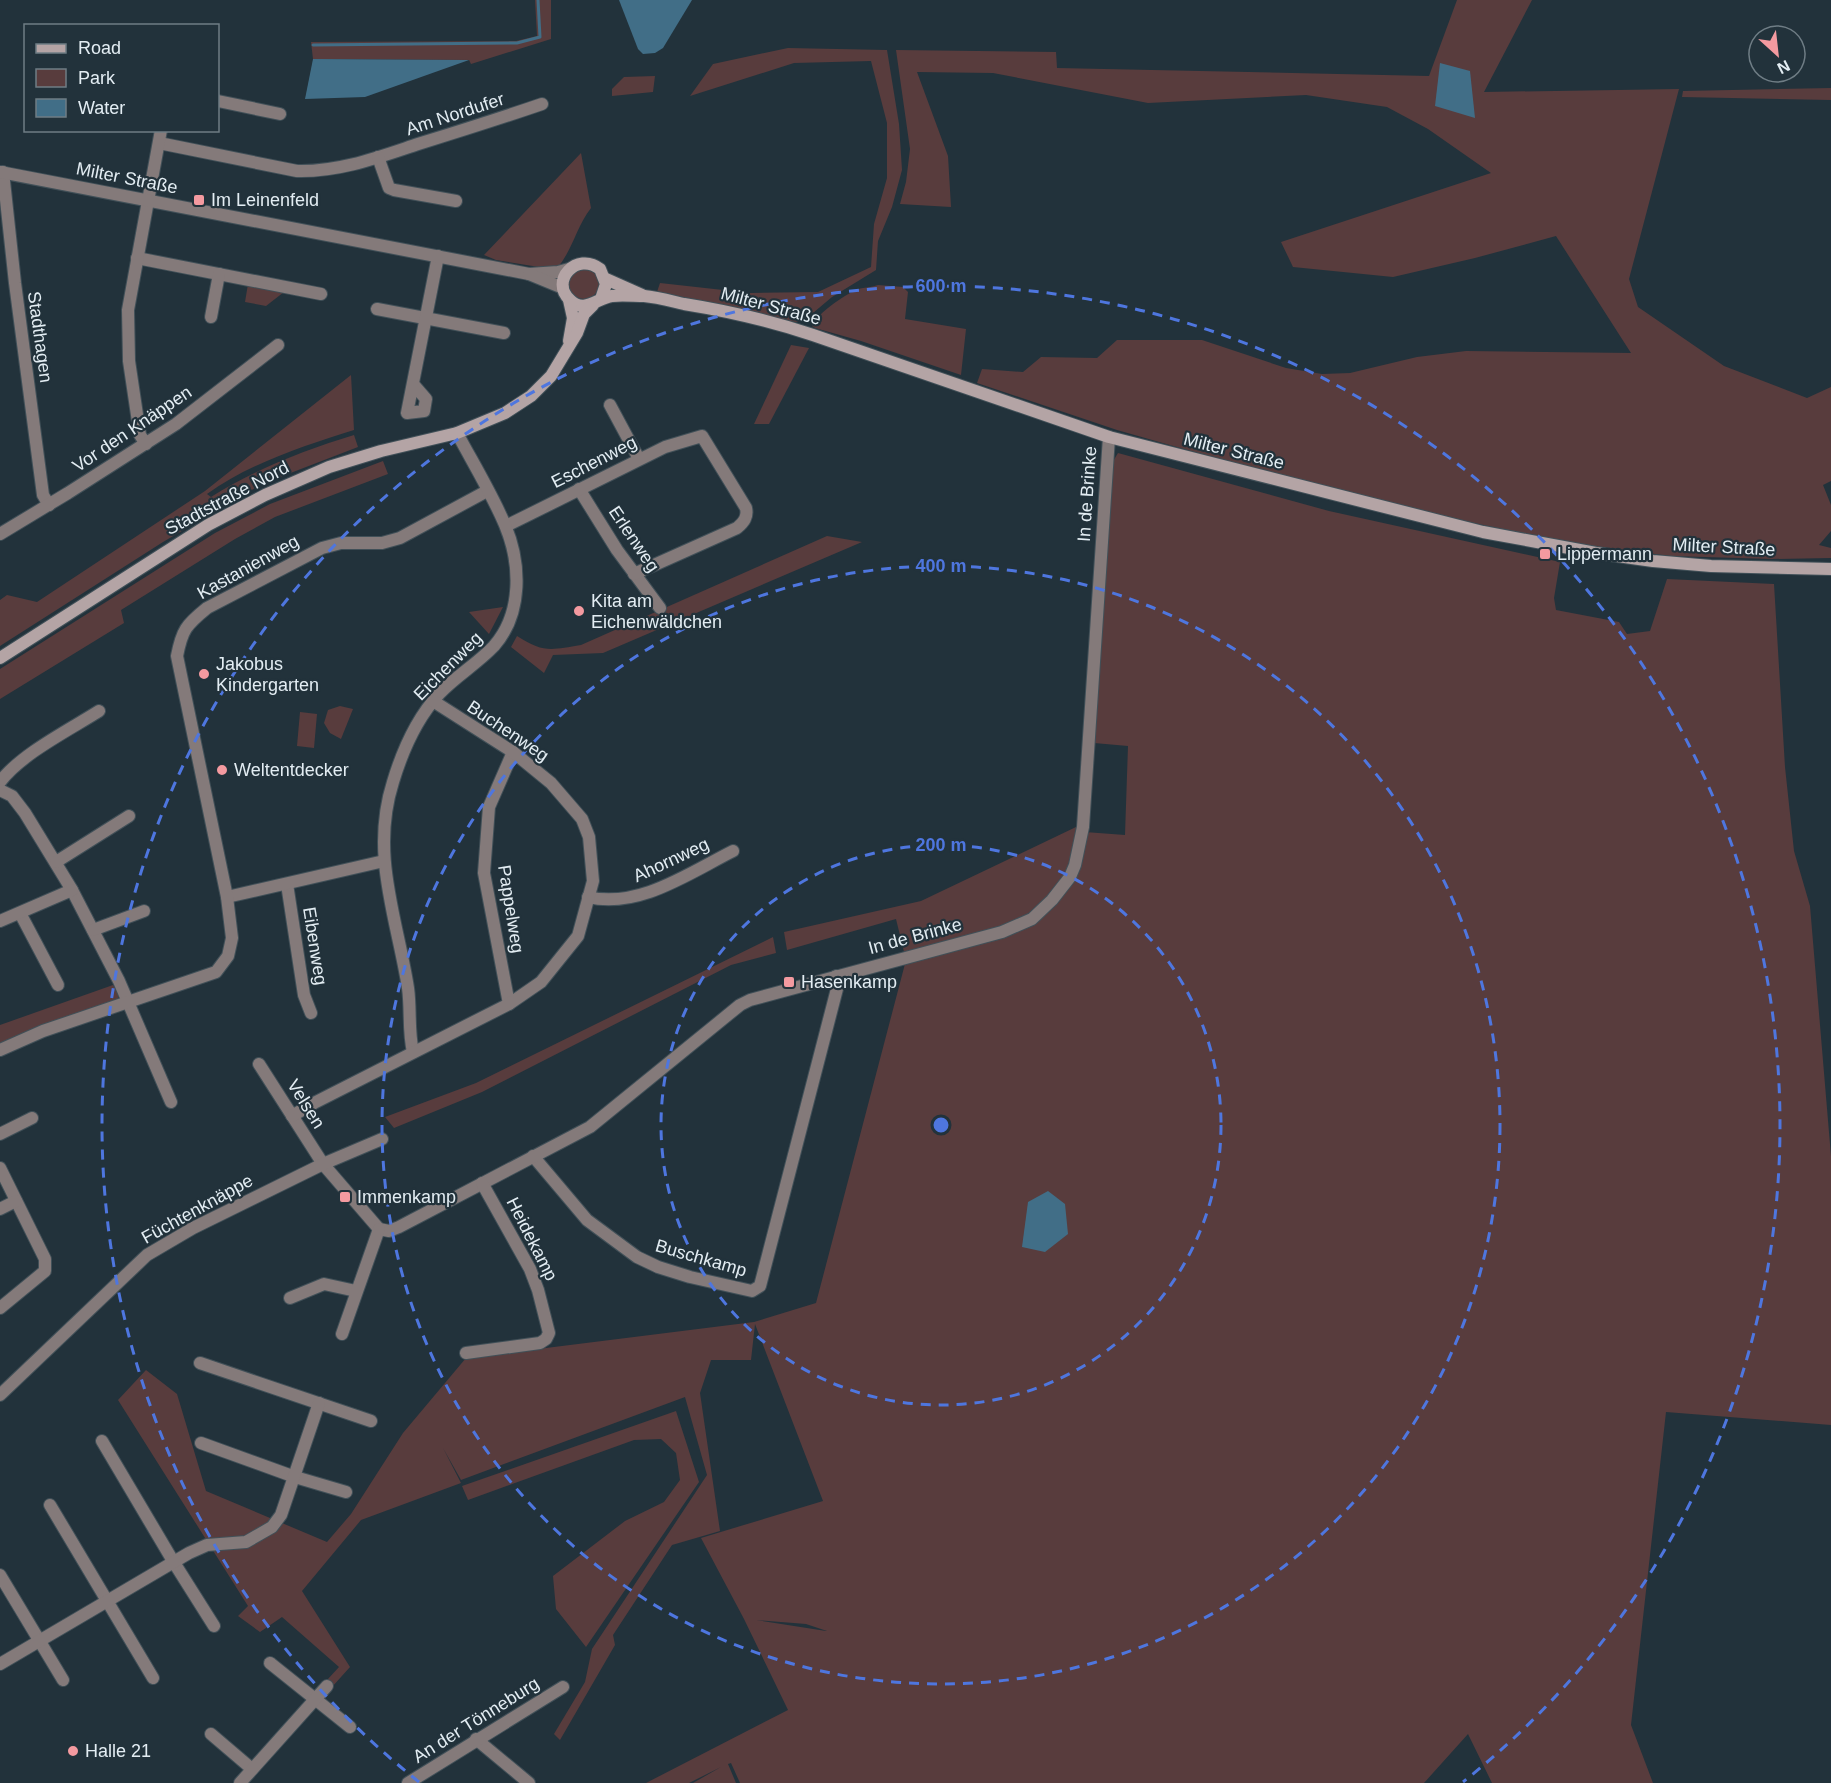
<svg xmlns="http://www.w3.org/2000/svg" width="1831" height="1783" viewBox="0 0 1831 1783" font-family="Arial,sans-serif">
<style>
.green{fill:#583c3d;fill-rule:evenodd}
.water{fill:#416e87}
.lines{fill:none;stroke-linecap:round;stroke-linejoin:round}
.stream{stroke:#416e87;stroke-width:3}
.minor-casing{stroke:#415058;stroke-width:14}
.tertiary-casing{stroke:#415058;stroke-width:14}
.secondary-casing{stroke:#415058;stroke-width:14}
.minor{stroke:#847a7a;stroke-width:12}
.tertiary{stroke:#847a7a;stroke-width:12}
.secondary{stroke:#b4a4a5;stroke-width:12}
.ring{fill:none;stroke:#4e76df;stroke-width:3;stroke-dasharray:10 8}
.poi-dot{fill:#f49aa0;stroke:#22323b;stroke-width:2}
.labels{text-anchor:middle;stroke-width:4.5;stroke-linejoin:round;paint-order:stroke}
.street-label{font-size:18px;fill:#e3edf3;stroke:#22323b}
.poi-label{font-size:18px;fill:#e3edf3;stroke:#22323b;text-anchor:start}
.centre{fill:#4e76df;stroke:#22323b;stroke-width:3}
.ring-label{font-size:18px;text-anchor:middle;font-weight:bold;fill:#4e76df;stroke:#22323b;stroke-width:4.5;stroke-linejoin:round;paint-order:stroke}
</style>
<rect width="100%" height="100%" fill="#22323b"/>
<g class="green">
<path d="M 535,0 L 551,0 L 551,39 L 471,64 L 469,60 L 313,59 L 311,42 L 516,41 L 537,36 Z"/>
<path d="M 1457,0 L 1532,0 L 1484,92 L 1679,89 L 1629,279 L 1638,307 L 1724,366 L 1807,398 L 1831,387 L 1831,481 L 1823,485 L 1831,505 L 1831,531 L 1819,545 L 1831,548 L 1831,558 L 1772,559 L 1671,556 L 1565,543 L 1393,505 L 1212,457 L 1117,430 L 977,383 L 982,369 L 1023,372 L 1041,357 L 1097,358 L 1117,340 L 1202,340 L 1286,368 L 1322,374 L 1350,373 L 1417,357 L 1466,351 L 1631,353 L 1556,236 L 1475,258 L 1393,277 L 1293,267 L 1281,242 L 1491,173 L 1428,129 L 1387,107 L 1306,95 L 1148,103 L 993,73 L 917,72 L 948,156 L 951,207 L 900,204 L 906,182 L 910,149 L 896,50 L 1056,52 L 1057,68 L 1429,76 Z"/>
<path d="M 788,48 L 887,50 L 899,124 L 902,170 L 892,207 L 878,241 L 876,270 L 832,297 L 807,318 L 797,322 L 786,321 L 743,309 L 657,292 L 660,283 L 750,293 L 818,292 L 871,267 L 874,224 L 887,178 L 887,123 L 871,61 L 794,63 L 690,96 L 713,64 Z"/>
<path d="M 655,76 L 653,92 L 612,96 L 612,89 L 624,77 Z"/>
<path d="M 1831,88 L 1831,100 L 1682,97 L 1683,91 Z"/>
<path d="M 581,153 L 591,208 C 576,227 573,250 557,268 L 551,269 L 496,260 L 484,255 Z"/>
<circle cx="584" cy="284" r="15"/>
<path d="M 248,284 L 284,292 L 266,306 L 245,302 Z"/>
<path d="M 878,285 L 903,287 L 908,292 L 905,319 L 966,329 L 961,375 L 861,341 L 815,328 L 812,326 C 816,314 850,290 863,288 C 868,287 872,287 878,285 Z"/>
<path d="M 791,345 L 809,348 L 769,424 L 754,424 Z"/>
<path d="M 351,375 L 354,430 C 306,445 248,464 207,494 L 211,497 C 255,469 305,450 354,435 L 358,447 L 262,484 L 163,542 L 0,646 L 0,600 L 7,595 L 37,602 L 205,491 Z"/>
<path d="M 1118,453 L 1329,511 L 1560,562 L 1554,598 L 1556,610 L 1619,622 L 1627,634 L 1650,631 L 1667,579 L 1774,584 L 1785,767 L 1794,851 L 1810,906 L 1831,1156 L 1831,1425 L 1666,1412 L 1631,1725 L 1653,1783 L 1492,1783 L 1468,1734 L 1424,1783 L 740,1783 L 731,1763 L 728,1764 L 736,1783 L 693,1783 L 721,1767 L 689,1783 L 646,1783 L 788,1710 L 744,1619 L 701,1538 L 823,1501 L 755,1324 L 751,1360 L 711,1360 L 700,1393 L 720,1531 L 672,1545 L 613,1635 L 615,1645 L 560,1740 L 554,1734 L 585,1682 L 592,1649 L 707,1475 L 685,1397 L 461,1480 L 443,1448 L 461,1483 L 361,1520 L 302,1591 L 350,1667 L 323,1697 L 316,1692 L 339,1667 L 282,1617 L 260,1632 L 238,1616 L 248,1606 L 118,1400 L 146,1370 L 177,1394 L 206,1491 L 327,1542 L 351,1514 L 403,1433 L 466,1358 L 754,1322 L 816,1303 L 906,960 L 896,919 L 787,950 L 784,932 L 921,901 L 1076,827 L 1085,832 L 1125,835 L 1128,746 L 1094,743 L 1112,463 ZM 756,1620 L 806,1624 L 827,1631 L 826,1631 Z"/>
<path d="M 383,461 L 388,474 L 275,517 L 235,539 L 121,610 L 124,623 L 0,699 L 0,669 L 215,533 L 270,504 Z"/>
<path d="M 827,536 L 862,542 L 603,653 L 553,655 L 544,673 L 511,647 L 517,636 C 543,653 551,650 581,645 Z"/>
<path d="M 503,607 L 489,634 L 469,612 Z"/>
<path d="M 340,706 L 353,709 L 341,739 L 330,733 L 324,723 L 328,710 Z"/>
<path d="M 300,712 L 317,714 L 314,748 L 297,746 Z"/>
<path d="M 773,937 L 776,953 L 731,965 L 482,1092 L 394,1128 L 385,1117 L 476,1083 Z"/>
<path d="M 113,985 L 119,996 L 115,1004 L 0,1044 L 0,1025 Z"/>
<path d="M 676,1411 L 699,1482 L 586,1647 L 556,1609 L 553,1576 L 625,1521 L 664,1502 L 680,1480 L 676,1453 L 661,1439 L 634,1440 L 468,1500 L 462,1486 Z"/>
</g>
<g class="water">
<path d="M 619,0 L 692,0 L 663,48 L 655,53 L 643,54 L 638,49 Z"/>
<path d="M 313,59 L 469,60 L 365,97 L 305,99 Z"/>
<path d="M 1440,63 L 1470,71 L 1475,118 L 1435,106 Z"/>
<path d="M 1048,1191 L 1065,1204 L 1068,1234 L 1045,1252 L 1022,1247 L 1028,1202 Z"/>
</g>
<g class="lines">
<path class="stream" d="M 313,45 L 517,43 L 540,37 L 538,0"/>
<defs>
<g id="minor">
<path d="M 218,101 L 280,114"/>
<path d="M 159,143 L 297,171 C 340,172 379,157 418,144 C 460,131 501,118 542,104"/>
<path d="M 378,157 L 389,188 L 394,190 L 456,201"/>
<path d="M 3,172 L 15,283 L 43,495 L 49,505"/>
<path d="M 137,258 L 321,294"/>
<path d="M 377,309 L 504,333"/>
<path d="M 211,317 L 219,274"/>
<path d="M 413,384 L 426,399 L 424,411 L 407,413 L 438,256"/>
<path d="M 610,405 L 639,459"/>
<path d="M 146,444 L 140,435 L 129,361 L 128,310 L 161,130"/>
<path d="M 579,489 L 617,550 L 660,608"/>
<path d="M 506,526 L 665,447 L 702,436 L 746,508 C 748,517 744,522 737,528 L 634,574"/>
<path d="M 0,534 L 68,493 L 176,424 L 278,345"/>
<path d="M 0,782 C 21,754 69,730 99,711"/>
<path d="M 0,790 L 12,796 L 25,813 L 72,890 L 119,981 L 171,1102"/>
<path d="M 56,862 L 129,816"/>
<path d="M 287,884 L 304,995 L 311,1013"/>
<path d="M 227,897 L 384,861"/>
<path d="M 588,897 C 639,909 689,873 733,851"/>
<path d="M 20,913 L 58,985"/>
<path d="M 0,921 L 72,890"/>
<path d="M 93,930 L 144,911"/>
<path d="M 509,1004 L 484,873 L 489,807 L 513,752"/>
<path d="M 0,1050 L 43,1031 L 216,972 L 228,956 L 232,938 L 227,897 L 177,656 C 182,630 186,625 207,608 L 322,548 L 341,543 L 382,543 L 400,538 L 487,491"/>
<path d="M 413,1052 C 408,1031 411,1009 408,988 C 397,918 370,854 393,782 C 402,752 417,718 439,694 C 456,676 477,664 494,646 C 523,613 521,563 505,525 C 492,494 473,463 457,433"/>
<path d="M 259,1064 L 323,1164 L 379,1229"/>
<path d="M 292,1116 L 314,1103 L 509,1004 L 541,982 L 578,936 L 593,881 L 589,837 L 582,819 L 551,783 L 513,752 L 433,701"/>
<path d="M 0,1134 L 32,1118"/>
<path d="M 533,1156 L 587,1220 L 637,1257 L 658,1267 L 690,1277 L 752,1291 L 760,1286 L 838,985 L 836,976"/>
<path d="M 0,1168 L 45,1259 L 45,1271 L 0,1308"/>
<path d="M 0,1209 L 16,1201"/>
<path d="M 379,1229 L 389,1231 L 399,1227 L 590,1127 L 740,1005 L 750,1000 L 1002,932 L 1032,919 L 1052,900 L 1070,877 L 1075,865 L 1083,827 L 1109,437"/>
<path d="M 290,1298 L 324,1284 L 356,1291"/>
<path d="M 342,1334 L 379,1229"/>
<path d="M 466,1353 L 540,1343 L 546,1339 L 549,1333 L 538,1290 L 530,1269 L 482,1183"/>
<path d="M 200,1363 L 371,1421"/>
<path d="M 0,1395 L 147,1255 L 193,1228 L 323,1164 L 382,1139"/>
<path d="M 102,1441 L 173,1561 L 214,1626"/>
<path d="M 201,1443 L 295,1477 L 346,1492"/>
<path d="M 50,1505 L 153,1678"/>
<path d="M 0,1575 L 63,1680"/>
<path d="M 270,1663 L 350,1727"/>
<path d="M 0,1664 L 189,1553 L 207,1545 L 246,1542 L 272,1527 L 281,1515 L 319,1403"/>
<path d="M 211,1734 L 252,1769"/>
<path d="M 476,1739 L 529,1783"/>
<path d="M 240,1783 L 327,1686"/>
<path d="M 408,1783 L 563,1687"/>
</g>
<g id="tertiary">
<path d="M 0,172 L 529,274 L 558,272 L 569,269"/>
<path d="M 529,274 L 563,288"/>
</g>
<g id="secondary">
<path d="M 606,279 L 642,295"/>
<path d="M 601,299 L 606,284 L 600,269 C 577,251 549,281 570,300 C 584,314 597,298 612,296 C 621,295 634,296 644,296 C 657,297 671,301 684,304 C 728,311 771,321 813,335 L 1109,437 L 1483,532 L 1596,553 L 1653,561 L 1711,566 L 1831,569"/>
<path d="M 569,341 L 573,318 L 569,300"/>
<path d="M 0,658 L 208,525 L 265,495 L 329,467 L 381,451 L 457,433 L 505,413 L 531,396 L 551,376 L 577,333 L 584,314 L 593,305"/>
</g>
</defs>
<use href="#minor" class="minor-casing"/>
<use href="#tertiary" class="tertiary-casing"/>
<use href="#secondary" class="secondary-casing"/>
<use href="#minor" class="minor"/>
<use href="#tertiary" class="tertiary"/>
<use href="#secondary" class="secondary"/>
</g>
<g class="ring">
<circle cx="941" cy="1125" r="280"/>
<circle cx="941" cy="1125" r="559"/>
<path d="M419 1782A839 839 0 1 1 1463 1782"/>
</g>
<g class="poi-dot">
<rect x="193" y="194" width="12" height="12" rx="3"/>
<rect x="1539" y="548" width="12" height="12" rx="3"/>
<circle cx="579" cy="611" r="6"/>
<circle cx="204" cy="674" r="6"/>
<circle cx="222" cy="770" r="6"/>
<rect x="783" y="976" width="12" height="12" rx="3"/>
<rect x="339" y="1191" width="12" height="12" rx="3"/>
<circle cx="73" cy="1751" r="6"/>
</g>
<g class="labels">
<g class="street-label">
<text transform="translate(455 114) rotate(-18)" y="6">Am Nordufer</text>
<text transform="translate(127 178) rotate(11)" y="6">Milter Straße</text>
<text transform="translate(771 306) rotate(15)" y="6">Milter Straße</text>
<text transform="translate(40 337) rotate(82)" y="6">Stadthagen</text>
<text transform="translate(132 429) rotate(-34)" y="6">Vor den Knäppen</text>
<text transform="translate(1234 451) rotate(14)" y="6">Milter Straße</text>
<text transform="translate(594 462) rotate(-27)" y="6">Eschenweg</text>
<text transform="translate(1087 494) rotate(-86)" y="6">In de Brinke</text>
<text transform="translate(227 498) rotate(-28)" y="6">Stadtstraße Nord</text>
<text transform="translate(634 539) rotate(56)" y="6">Erlenweg</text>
<text transform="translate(1724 547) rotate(3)" y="6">Milter Straße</text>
<text transform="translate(248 567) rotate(-29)" y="6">Kastanienweg</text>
<text transform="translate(448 666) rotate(-45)" y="6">Eichenweg</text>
<text transform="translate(508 731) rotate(34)" y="6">Buchenweg</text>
<text transform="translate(671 860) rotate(-25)" y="6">Ahornweg</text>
<text transform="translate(511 909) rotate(81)" y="6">Pappelweg</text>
<text transform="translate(915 936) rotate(-15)" y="6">In de Brinke</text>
<text transform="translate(315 946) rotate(81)" y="6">Eibenweg</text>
<text transform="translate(306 1104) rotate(58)" y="6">Velsen</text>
<text transform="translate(197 1209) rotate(-29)" y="6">Füchtenknäppe</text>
<text transform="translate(532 1239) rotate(63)" y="6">Heidekamp</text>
<text transform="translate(701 1258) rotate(16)" y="6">Buschkamp</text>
<text transform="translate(476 1720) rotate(-32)" y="6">An der Tönneburg</text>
</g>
<g class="poi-label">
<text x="211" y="206">Im Leinenfeld</text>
<text x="1557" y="560">Lippermann</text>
<text x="591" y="607">Kita am<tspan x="591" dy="21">Eichenwäldchen</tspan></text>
<text x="216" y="670">Jakobus<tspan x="216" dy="21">Kindergarten</tspan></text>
<text x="234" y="776">Weltentdecker</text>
<text x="801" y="988">Hasenkamp</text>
<text x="357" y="1203">Immenkamp</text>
<text x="85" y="1757">Halle 21</text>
</g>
</g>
<circle cx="941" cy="1125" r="9" class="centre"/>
<g class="ring-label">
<text x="941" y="292">600 m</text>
<text x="941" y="572">400 m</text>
<text x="941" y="851">200 m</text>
</g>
<rect x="24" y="24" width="195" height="108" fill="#22323b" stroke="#6f7d85" stroke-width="1.5"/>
<rect x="36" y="44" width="30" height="9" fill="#b4a4a5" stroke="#6f7d85" stroke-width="1.5"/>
<text x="78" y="54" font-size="18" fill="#e3edf3">Road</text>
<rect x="36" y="69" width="30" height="18" fill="#583c3d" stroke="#6f7d85" stroke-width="1.5"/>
<text x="78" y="84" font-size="18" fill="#e3edf3">Park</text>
<rect x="36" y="99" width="30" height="18" fill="#416e87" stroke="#6f7d85" stroke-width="1.5"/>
<text x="78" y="114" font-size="18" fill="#e3edf3">Water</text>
<g transform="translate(1777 54) rotate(153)"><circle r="28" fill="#22323b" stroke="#6f7d85" stroke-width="1.5"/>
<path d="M0-4.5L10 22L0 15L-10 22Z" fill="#f49aa0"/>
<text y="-9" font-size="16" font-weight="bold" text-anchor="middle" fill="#e3edf3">N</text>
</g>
</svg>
